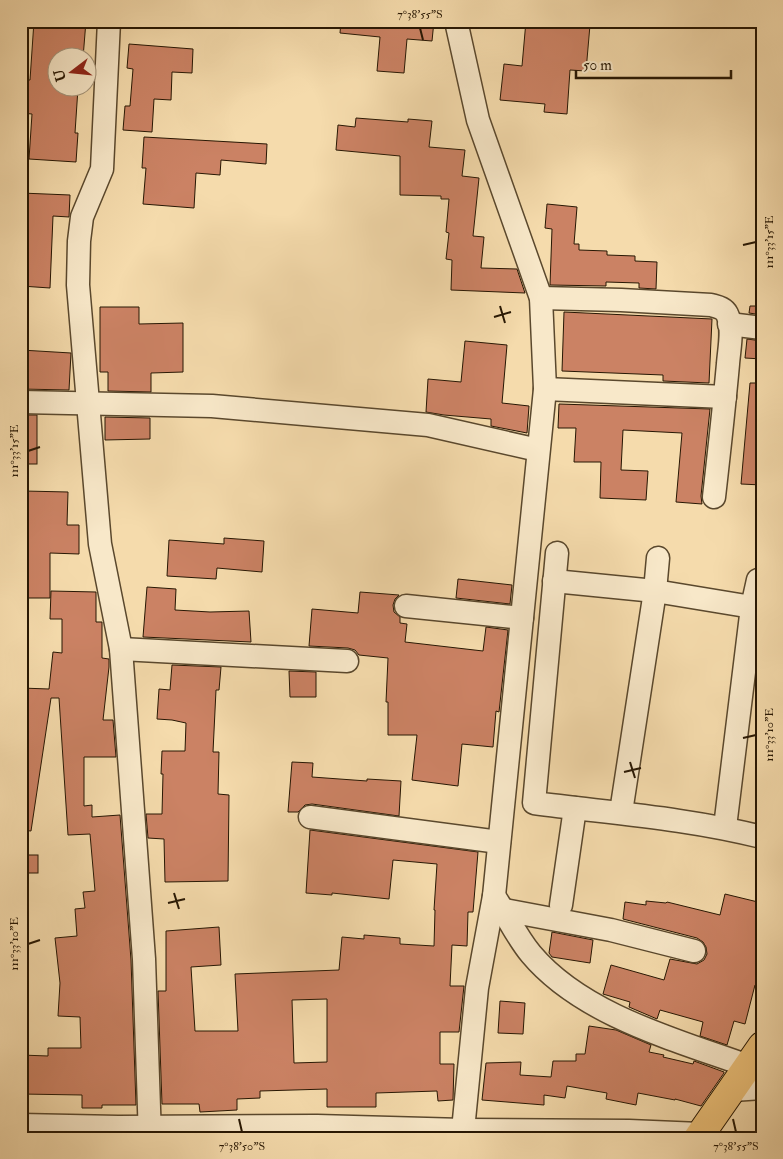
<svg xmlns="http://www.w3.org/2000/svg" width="783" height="1159" viewBox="0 0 783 1159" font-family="'IM FELL Double Pica',serif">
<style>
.building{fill:#cb8264;stroke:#271703;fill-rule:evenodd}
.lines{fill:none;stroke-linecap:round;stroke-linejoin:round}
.minor-casing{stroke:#5a482d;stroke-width:25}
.major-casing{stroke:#271703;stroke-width:30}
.minor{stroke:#f8e8c9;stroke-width:22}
.major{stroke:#eabe76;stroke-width:28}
.ticks{fill:none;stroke:#271703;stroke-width:2}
.neatline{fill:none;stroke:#271703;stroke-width:2}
.ticks-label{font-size:12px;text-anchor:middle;fill:#271703}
</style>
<rect width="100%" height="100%" fill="#f5dbac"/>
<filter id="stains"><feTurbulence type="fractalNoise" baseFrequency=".004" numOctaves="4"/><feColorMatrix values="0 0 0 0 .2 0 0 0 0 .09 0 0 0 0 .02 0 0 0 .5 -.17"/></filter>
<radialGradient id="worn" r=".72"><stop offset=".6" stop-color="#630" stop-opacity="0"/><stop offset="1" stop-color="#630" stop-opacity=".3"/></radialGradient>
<g class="building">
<path d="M 34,21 L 86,21 L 83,58 L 58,58 L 58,88 L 78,88 L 75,133 L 78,133 L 76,162 L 29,159 L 32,114 L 21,113 L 21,80 L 30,80 Z"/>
<path d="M 341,21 L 434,21 L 432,41 L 407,39 L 404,73 L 377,71 L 380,37 L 340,33 Z"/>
<path d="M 526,21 L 560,21 L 560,23 L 590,25 L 586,71 L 570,70 L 567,114 L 544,112 L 545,104 L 500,100 L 504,64 L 522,66 Z"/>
<path d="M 129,44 L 193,49 L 192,73 L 172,72 L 171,100 L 154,99 L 152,132 L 123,130 L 125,106 L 130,106 L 133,69 L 127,68 Z"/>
<path d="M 356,118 L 408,122 L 408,119 L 432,121 L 429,147 L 465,150 L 462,176 L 479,178 L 473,236 L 484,237 L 481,268 L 517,269 L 525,293 L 451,290 L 452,260 L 446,259 L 449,233 L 446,232 L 449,199 L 441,199 L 441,196 L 400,195 L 400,156 L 336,150 L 338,125 L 355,127 Z"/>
<path d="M 144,137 L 267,144 L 266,164 L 221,160 L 220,175 L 196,173 L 194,208 L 143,204 L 146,168 L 142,168 Z"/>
<path d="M 21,193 L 70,195 L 69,217 L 53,216 L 50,288 L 21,286 Z"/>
<path d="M 547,204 L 577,207 L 574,244 L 579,244 L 579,250 L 607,251 L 607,255 L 635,256 L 635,261 L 657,262 L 656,289 L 639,288 L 639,283 L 606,282 L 606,286 L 550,285 L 552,229 L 545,228 Z"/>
<path d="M 750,306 L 762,306 L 762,315 L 749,313 Z"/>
<path d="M 100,307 L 139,307 L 139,324 L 183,323 L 183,372 L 151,373 L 151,392 L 108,391 L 108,372 L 100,372 Z"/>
<path d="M 564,312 L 712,319 L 709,383 L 663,381 L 663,375 L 562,371 Z"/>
<path d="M 747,339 L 762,341 L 762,359 L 745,358 Z"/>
<path d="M 465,341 L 507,345 L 502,403 L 529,406 L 527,433 L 491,426 L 491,419 L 444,415 L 426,412 L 428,379 L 461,382 Z"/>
<path d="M 21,350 L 71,353 L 69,390 L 21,389 Z"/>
<path d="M 750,383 L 762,383 L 762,485 L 741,484 Z"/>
<path d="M 559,404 L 710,409 L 701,496 L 702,504 L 676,502 L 682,433 L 623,430 L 621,470 L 648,471 L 646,500 L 600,498 L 601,462 L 574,462 L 576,428 L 558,428 Z"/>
<rect x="21" y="415" width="16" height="49"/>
<path d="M 105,417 L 150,418 L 150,439 L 105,440 Z"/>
<path d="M 24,491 L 68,492 L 67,525 L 79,525 L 79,554 L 50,553 L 50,598 L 21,598 L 21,524 L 24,524 Z"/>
<path d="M 224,538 L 264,541 L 262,572 L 217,568 L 216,579 L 167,576 L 169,540 L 224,544 Z"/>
<path d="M 458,579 L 512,585 L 510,604 L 456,598 Z"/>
<path d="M 147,587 L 176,589 L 175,610 L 210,612 L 249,611 L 251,642 L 143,637 Z"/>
<path d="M 51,591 L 96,592 L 96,622 L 102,622 L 102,658 L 109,659 L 109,667 L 103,720 L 113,720 L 116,757 L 84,757 L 84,806 L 92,805 L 92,817 L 120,815 L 131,960 L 136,1105 L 102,1105 L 102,1108 L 82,1108 L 82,1095 L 21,1094 L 21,1055 L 48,1056 L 48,1048 L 81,1048 L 80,1017 L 58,1016 L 60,983 L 55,938 L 77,936 L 75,909 L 85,908 L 83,892 L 95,891 L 90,834 L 68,835 L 59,698 L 51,698 L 31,831 L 21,830 L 21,763 L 23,764 L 21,688 L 49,689 L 53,652 L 62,653 L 62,619 L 50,619 Z"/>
<path d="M 360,592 L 399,595 L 395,599 L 393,605 L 394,612 L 400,617 L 400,623 L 407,624 L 405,642 L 483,651 L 486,627 L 508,630 L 499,712 L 496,711 L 493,747 L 462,744 L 458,786 L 412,780 L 417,735 L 388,735 L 388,702 L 386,702 L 388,658 L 359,655 L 355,650 L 348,648 L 309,646 L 312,609 L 358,613 Z"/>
<path d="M 172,665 L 221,667 L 219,690 L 216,690 L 213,752 L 219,752 L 218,794 L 229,795 L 228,881 L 165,882 L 164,839 L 148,838 L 146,814 L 162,814 L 163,774 L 161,774 L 162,751 L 185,751 L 186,723 L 172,720 L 157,719 L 159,689 L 170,690 Z"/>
<path d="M 289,671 L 316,672 L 316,697 L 290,697 Z"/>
<path d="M 292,762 L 313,763 L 312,777 L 367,781 L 367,779 L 401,781 L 399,816 L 312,804 L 305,805 L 298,812 L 288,812 Z"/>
<path d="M 310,830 L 478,852 L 473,912 L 468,912 L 467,946 L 452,945 L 450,986 L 464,986 L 459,1032 L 440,1032 L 440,1064 L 454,1064 L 453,1100 L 438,1101 L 437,1091 L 376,1093 L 376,1107 L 327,1107 L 327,1089 L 260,1091 L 260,1098 L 237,1099 L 237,1110 L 200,1112 L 199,1104 L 162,1104 L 158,991 L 166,991 L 166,931 L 219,927 L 221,965 L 191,967 L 195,1031 L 238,1031 L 235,974 L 339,970 L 342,937 L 364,939 L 364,935 L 400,938 L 400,944 L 434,946 L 435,910 L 434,910 L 437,864 L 393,860 L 389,899 L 332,893 L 332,895 L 306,893 ZM 327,999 L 327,1062 L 294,1063 L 292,1000 Z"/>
<rect x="21" y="855" width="17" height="18"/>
<path d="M 725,894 L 762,903 L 762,986 L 755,985 L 745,1024 L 734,1021 L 727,1045 L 700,1036 L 703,1022 L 660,1010 L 657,1019 L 629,1007 L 630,1002 L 603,994 L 611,965 L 664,980 L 670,959 L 697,964 L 704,960 L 707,954 L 706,947 L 703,942 L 697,938 L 623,919 L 625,902 L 646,905 L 646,901 L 666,903 L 667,902 L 720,915 Z"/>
<path d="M 552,932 L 593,940 L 590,963 L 552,957 L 549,953 Z"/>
<path d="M 500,1001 L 525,1003 L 523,1034 L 498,1033 Z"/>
<path d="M 589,1026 L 616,1030 L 651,1045 L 649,1052 L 664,1055 L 663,1057 L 693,1064 L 694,1061 L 724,1072 L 724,1073 L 701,1106 L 675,1099 L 675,1100 L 638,1093 L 636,1105 L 606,1099 L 607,1093 L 567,1086 L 565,1098 L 544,1095 L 544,1105 L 482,1100 L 486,1063 L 521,1062 L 520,1075 L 551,1077 L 553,1061 L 576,1061 L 576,1054 L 585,1054 Z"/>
</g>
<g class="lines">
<defs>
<g id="minor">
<path d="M 109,21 L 102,169 L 82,217 L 79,241 L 78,285 L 100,544 L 121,649 L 144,959 L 150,1138"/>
<path d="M 456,21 L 478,120 L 541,298 L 545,389 L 494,896 L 477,988 L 463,1130"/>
<path d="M 541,298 L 621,300 L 711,305 C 718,307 724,308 727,314 C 734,328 729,349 728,364 C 724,408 719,453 714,497"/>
<path d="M 729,324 L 762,328"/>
<path d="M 545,389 L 725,397"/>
<path d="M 21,402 L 212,406 L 428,425 L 538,450"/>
<path d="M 557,553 L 534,803 C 610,813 687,818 762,837"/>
<path d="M 554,581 L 655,591 L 752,607"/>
<path d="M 406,606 L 522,618"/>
<path d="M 121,649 L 347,661"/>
<path d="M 621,812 L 655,591 L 658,558"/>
<path d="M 310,817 L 499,842"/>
<path d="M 725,827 L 752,607 L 758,580 L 762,581"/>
<path d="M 494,896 C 507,915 516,936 531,954 C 582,1015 676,1040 748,1066"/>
<path d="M 561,905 L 575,808"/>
<path d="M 504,910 L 611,930 L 694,951"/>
<path d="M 733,1090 L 762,1088"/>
<path d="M 21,1125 L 118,1127 L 317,1126 L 463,1130 L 629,1131 L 700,1134"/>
</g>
<path id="major" d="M 698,1138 L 762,1046"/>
</defs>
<use href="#minor" class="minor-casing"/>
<use href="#major" class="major-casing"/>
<use href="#minor" class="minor"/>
<use href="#major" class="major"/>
</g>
<path class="ticks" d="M 420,28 L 423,40M 743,245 L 756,242M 500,306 L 505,323M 494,317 L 511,312M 28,451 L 40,447M 743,738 L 756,735M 630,762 L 635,778M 624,772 L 641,768M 174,893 L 179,909M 168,903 L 185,899M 28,944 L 40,940M 239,1119 L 242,1132M 733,1119 L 736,1132"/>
<rect width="783" height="1159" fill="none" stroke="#f5dbac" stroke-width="55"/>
<g transform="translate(72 72) rotate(254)"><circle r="24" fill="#f8e8c9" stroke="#a4947a"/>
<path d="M0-4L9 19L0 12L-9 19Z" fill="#8f2418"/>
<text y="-8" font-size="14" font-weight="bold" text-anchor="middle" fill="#271703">U</text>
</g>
<path d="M576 70v8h155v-8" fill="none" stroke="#271703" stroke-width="2.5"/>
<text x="583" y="70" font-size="15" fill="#271703" stroke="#f8e8c9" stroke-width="4" paint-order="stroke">50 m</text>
<rect x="28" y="28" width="728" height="1104" class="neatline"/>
<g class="ticks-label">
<text x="420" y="18">7°38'55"S</text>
<text transform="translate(769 242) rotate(-90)" y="4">111°33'15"E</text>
<text transform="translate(14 451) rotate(-90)" y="4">111°33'15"E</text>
<text transform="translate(769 735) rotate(-90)" y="4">111°33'10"E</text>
<text transform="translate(14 944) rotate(-90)" y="4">111°33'10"E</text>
<text x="242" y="1150">7°38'50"S</text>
<text x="736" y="1150">7°38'55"S</text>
</g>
<rect width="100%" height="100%" filter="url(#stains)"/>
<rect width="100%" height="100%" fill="url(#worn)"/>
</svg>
